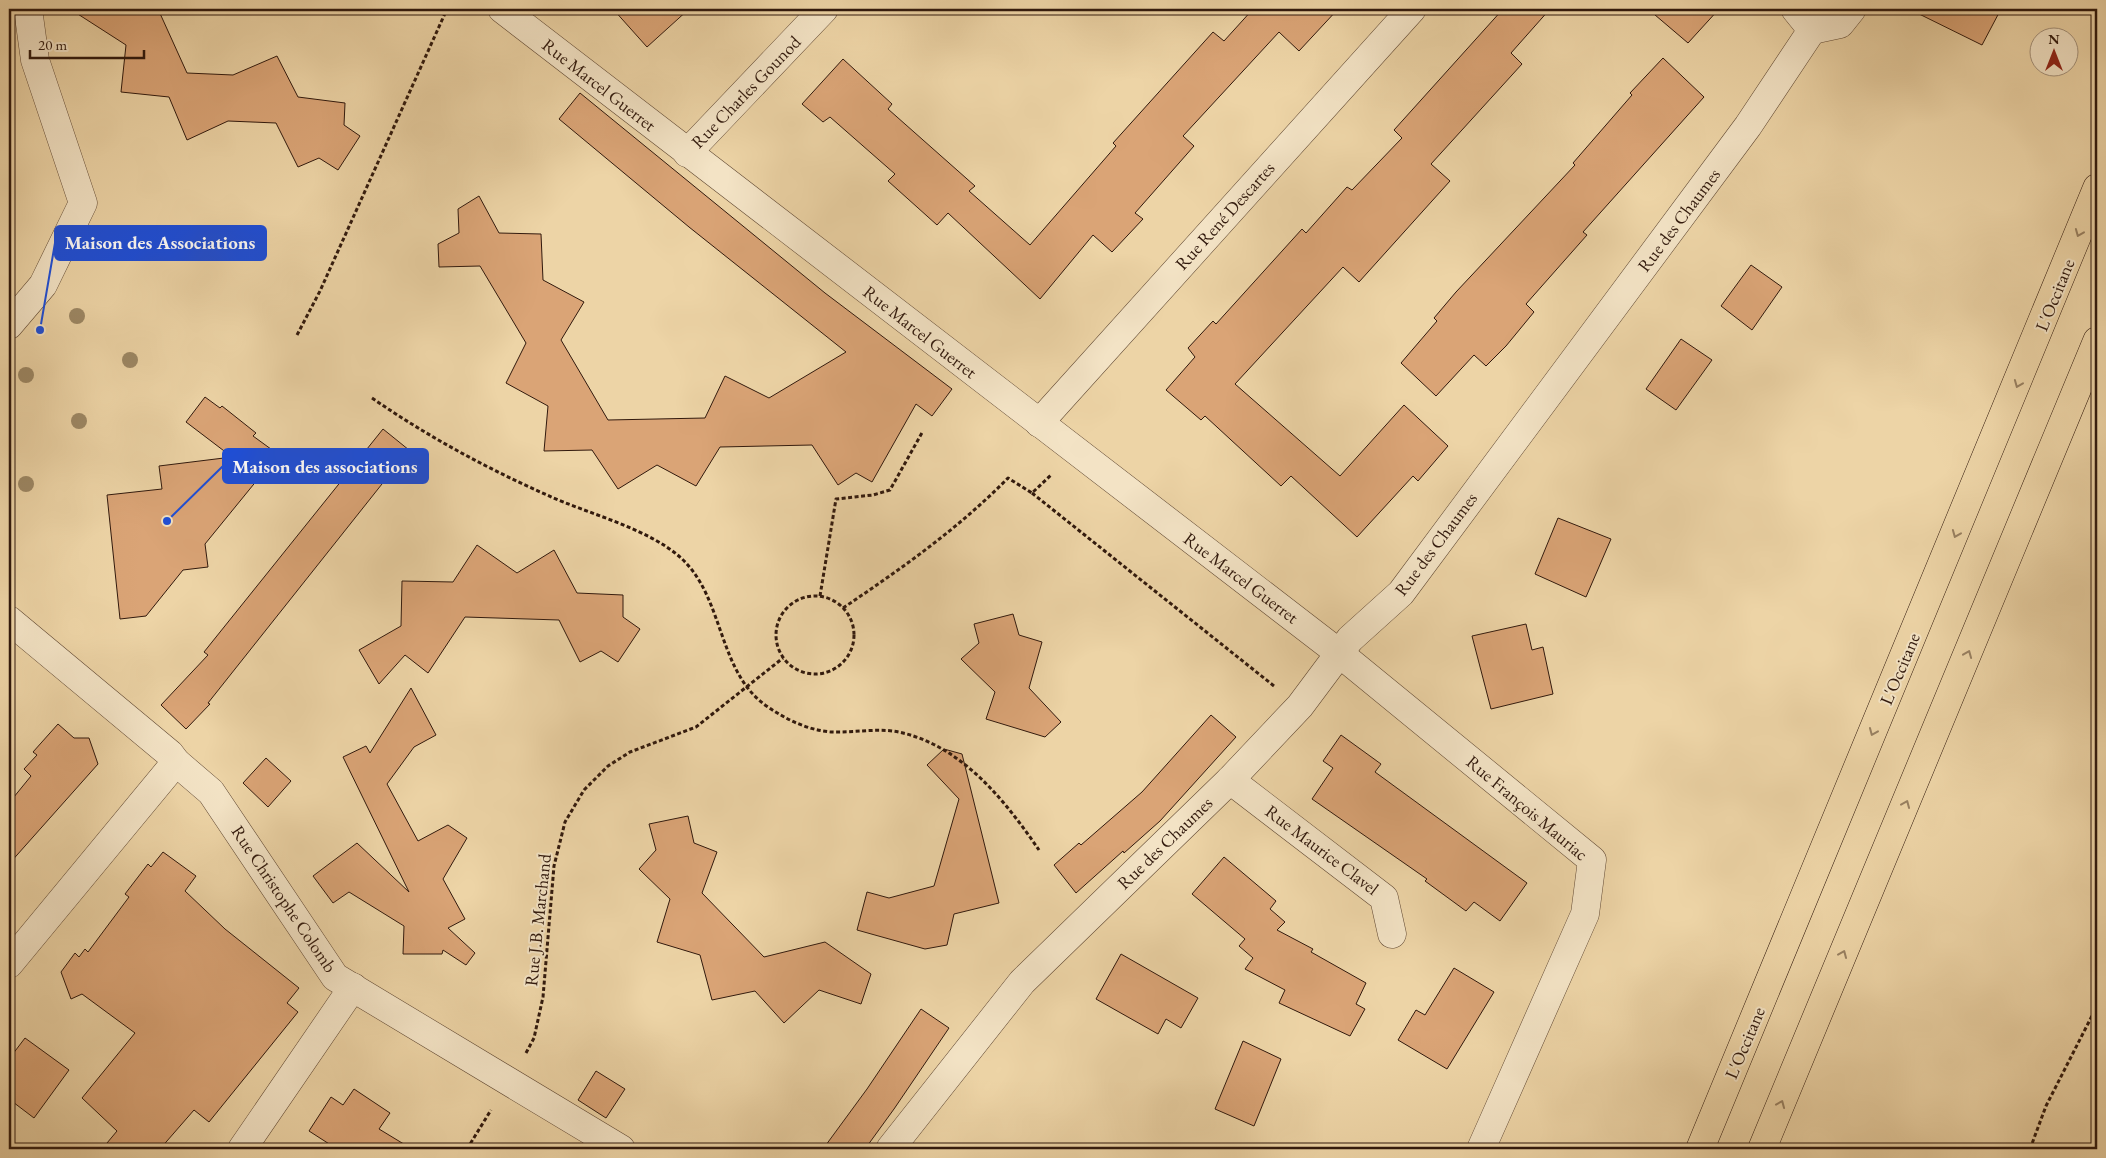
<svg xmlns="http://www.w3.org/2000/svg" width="2106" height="1158" viewBox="0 0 2106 1158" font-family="'EB Garamond',serif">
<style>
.building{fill:#daa476;stroke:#31190d}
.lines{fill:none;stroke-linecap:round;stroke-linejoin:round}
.minor-casing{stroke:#604833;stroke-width:29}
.highway-casing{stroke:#31190d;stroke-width:29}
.path{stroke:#31190d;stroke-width:3;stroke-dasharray:4 2.5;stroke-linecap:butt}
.minor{stroke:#f3e3c5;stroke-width:28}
.highway{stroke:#edd4a6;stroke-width:28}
.tree{fill:#9d8865}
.oneway{stroke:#988061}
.labels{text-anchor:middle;stroke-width:4;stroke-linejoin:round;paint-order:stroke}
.street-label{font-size:18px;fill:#31190d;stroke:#f3e3c5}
.leader{fill:none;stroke:#1d4ed8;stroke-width:2}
.callout-dot{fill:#1d4ed8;stroke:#f3e3c5;stroke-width:2}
.callout{fill:#1d4ed8;stroke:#1d4ed8;stroke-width:2}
.callout-label{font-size:19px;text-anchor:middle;font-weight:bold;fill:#fff}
</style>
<rect width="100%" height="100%" fill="#edd4a6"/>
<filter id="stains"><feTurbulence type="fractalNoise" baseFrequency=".004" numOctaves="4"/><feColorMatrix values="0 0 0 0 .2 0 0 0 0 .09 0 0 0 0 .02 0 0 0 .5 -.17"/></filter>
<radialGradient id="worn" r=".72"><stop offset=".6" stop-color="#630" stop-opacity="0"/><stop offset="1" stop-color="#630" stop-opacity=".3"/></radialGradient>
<g class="building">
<path d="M 70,9 L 158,9 L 187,73 L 233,75 L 277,56 L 298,97 L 345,103 L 344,125 L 360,136 L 338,170 L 319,158 L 298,167 L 276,123 L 228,121 L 187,140 L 169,97 L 121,92 L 126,45 Z"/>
<path d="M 613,9 L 689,9 L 647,47 Z"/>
<path d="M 1253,9 L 1338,9 L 1299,51 L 1279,32 L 1183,136 L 1194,146 L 1135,213 L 1143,219 L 1112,252 L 1093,235 L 1040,299 L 948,213 L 937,225 L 888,181 L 895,174 L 830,117 L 823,122 L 802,104 L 843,59 L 892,104 L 888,109 L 975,186 L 969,191 L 1030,245 L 1116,146 L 1113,143 L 1213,32 L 1224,41 Z"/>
<path d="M 1503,9 L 1550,9 L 1511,53 L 1522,64 L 1431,164 L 1450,181 L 1359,282 L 1343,267 L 1235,384 L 1340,476 L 1404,405 L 1448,446 L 1418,481 L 1413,476 L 1357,537 L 1291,476 L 1281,486 L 1205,416 L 1201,420 L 1166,390 L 1195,357 L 1188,348 L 1213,321 L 1216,324 L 1302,229 L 1306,233 L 1347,187 L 1352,190 L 1402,138 L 1394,130 Z"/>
<path d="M 1648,9 L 1719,9 L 1688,43 Z"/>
<path d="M 1909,9 L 2001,9 L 1982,45 Z"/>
<path d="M 1663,58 L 1704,97 L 1583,232 L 1587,235 L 1526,304 L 1534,312 L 1506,346 L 1486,366 L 1474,355 L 1436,396 L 1401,363 L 1437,321 L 1434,318 L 1456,292 L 1575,165 L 1573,163 L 1632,95 L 1630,93 Z"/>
<path d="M 580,93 L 825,293 L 952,389 L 932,416 L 916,404 L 872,482 L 856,473 L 838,485 L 812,445 L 720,447 L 696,486 L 657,465 L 618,489 L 592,450 L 544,451 L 548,406 L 506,383 L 526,343 L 480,266 L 439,267 L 438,244 L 459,233 L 458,209 L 479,196 L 499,233 L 541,234 L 543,280 L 584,302 L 561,340 L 608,420 L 705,418 L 725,376 L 769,398 L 846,352 L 689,227 L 559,119 Z"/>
<path d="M 1751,265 L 1782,287 L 1752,330 L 1721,306 Z"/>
<path d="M 1681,339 L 1712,360 L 1676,410 L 1646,389 Z"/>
<path d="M 205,397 L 220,408 L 222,406 L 256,433 L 253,436 L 275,452 L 280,452 L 205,544 L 208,567 L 183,570 L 146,616 L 120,619 L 107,495 L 162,489 L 159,466 L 232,457 L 186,422 Z"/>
<path d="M 383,429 L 409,450 L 208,703 L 210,704 L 186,729 L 161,705 L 208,655 L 204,652 Z"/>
<path d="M 1558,518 L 1611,539 L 1586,597 L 1535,574 Z"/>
<path d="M 477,545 L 517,573 L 554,550 L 577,593 L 623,595 L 623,617 L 640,629 L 618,662 L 601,651 L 580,662 L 559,620 L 465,617 L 428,673 L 405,655 L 379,684 L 359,650 L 401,626 L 402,581 L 453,582 Z"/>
<path d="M 1013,614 L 1019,635 L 1042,642 L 1029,688 L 1061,722 L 1045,737 L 986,719 L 995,692 L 961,659 L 979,643 L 974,624 Z"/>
<path d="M 1526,624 L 1532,650 L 1543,647 L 1553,694 L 1491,709 L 1472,636 Z"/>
<path d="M 411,688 L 436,735 L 414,747 L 387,784 L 418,841 L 448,825 L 467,838 L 443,879 L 465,919 L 448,928 L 475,953 L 466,965 L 443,950 L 442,954 L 403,954 L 404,926 L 349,892 L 333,903 L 313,876 L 357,843 L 409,892 L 343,757 L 366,746 L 370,753 Z"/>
<path d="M 1211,715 L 1236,737 L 1160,821 L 1124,853 L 1123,851 L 1076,893 L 1054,865 L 1079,843 L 1081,845 L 1142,792 Z"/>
<path d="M 58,724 L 74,738 L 89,738 L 98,764 L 9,864 L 9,803 L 31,776 L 24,769 L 37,755 L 33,752 Z"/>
<path d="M 1341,735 L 1381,764 L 1375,772 L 1527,883 L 1500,921 L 1474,902 L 1466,911 L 1425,881 L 1427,879 L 1312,799 L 1333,768 L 1323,761 Z"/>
<path d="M 944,749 L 962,754 L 999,903 L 954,914 L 947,945 L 925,949 L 857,930 L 867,892 L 889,898 L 934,886 L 959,799 L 927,765 Z"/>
<path d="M 266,758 L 291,781 L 268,807 L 243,783 Z"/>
<path d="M 688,816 L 694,843 L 717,852 L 702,893 L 764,957 L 825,942 L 871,974 L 861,1004 L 819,990 L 784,1023 L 755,991 L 712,1000 L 700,955 L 657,942 L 670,899 L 639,869 L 656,850 L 649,824 Z"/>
<path d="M 163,852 L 196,876 L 185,891 L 225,929 L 299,988 L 287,1003 L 298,1012 L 209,1122 L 194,1110 L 160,1149 L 102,1149 L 117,1131 L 82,1098 L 135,1033 L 82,994 L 71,999 L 61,972 L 75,953 L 79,957 L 85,949 L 88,952 L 129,897 L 125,894 L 148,864 L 151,867 Z"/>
<path d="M 1224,857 L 1276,901 L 1270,909 L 1285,922 L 1277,930 L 1313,949 L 1311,952 L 1366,983 L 1356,1004 L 1365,1009 L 1350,1036 L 1279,1003 L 1285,990 L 1245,969 L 1253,958 L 1239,946 L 1245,939 L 1192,894 Z"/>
<path d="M 1121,954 L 1198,998 L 1181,1028 L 1166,1019 L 1158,1034 L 1096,999 Z"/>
<path d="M 1454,968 L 1494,992 L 1447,1069 L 1398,1040 L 1416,1010 L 1425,1015 Z"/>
<path d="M 921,1009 L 949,1028 L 894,1109 L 865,1149 L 823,1149 L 867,1089 Z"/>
<path d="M 25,1038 L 69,1070 L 34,1118 L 9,1099 L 9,1059 Z"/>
<path d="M 1243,1041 L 1281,1059 L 1254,1126 L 1215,1109 Z"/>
<path d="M 596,1071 L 625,1089 L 606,1118 L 578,1100 Z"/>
<path d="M 354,1089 L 390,1113 L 379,1129 L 412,1149 L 337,1149 L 309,1131 L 331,1097 L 343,1105 Z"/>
</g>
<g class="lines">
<defs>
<g id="minor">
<path d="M 502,9 L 1339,653 L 1592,860 L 1585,914 L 1481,1149"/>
<path d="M 1795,9 L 1812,30"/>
<path d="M 1812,30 L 1840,24 L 1852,9"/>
<path d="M 687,153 L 824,9"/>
<path d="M 9,325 L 43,285 L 83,203 L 35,60 L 28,9"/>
<path d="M 1039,423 L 1412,9"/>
<path d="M 9,620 L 170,754 L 176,762 L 211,792 L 335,977 L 621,1149"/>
<path d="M 1230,780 L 1384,898 L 1392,934"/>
<path d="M 9,964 L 176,762"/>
<path d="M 242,1149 L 353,987"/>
<path d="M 890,1149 L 1022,982 L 1230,780 L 1300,706 L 1350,639 L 1401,593 L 1748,126 L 1812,30"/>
</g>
<g id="highway">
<path d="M 1700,1149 L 2097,188"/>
<path d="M 1762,1149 L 2097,341"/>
</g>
</defs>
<use href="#minor" class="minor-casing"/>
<use href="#highway" class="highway-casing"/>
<g class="path">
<path d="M 297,335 L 320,291 L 447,9"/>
<path d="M 372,398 C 427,436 486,468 547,495 C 588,514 648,528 681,558 C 725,598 717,673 768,707 C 787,720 808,730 831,732 C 855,733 880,727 903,733 C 964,748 1006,802 1039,850"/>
<path d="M 1032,493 L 1274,686"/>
<circle cx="815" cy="635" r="39"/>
<path d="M 820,596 L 836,499 L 873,495 L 890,490 L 923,431"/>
<path d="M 843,608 C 901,569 959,528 1008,478 L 1032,493 L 1051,475"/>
<path d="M 526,1053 L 534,1038 L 543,997 L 554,866 L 565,822 L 584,790 L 608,766 L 630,752 L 696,727 L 783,658"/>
<path d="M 467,1149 L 491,1110"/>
<path d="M 2030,1149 L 2046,1106 L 2097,1006"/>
</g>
<use href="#minor" class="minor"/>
<use href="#highway" class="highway"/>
</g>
<g class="tree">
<circle cx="77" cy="316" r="8"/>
<circle cx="130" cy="360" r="8"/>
<circle cx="26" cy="375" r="8"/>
<circle cx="79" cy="421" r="8"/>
<circle cx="26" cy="484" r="8"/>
</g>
<defs><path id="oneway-chevron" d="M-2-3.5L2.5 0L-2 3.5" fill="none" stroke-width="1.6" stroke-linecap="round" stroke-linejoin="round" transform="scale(1.25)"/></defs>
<g class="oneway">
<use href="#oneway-chevron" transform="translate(2079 233) rotate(112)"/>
<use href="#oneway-chevron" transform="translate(2018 384) rotate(112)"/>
<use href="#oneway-chevron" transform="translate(1956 534) rotate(112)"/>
<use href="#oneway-chevron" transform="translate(1968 654) rotate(-68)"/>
<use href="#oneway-chevron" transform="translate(1873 732) rotate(113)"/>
<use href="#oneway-chevron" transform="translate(1906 804) rotate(-67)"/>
<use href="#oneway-chevron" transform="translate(1843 954) rotate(-67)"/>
<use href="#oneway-chevron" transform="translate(1781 1104) rotate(-67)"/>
</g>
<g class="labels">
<g class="street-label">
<text transform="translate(599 85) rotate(38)" y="6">Rue Marcel Guerret</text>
<text transform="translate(746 92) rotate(-46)" y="6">Rue Charles Gounod</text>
<text transform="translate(1225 216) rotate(-48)" y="6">Rue René Descartes</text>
<text transform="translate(1679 220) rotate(-53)" y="6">Rue des Chaumes</text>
<text transform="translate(2055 295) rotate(-68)" y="6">L'Occitane</text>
<text transform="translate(920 332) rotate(38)" y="6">Rue Marcel Guerret</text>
<text transform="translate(1436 544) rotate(-53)" y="6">Rue des Chaumes</text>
<text transform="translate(1241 578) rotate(37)" y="6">Rue Marcel Guerret</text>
<text transform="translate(1900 669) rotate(-67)" y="6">L'Occitane</text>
<text transform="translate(1527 808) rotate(40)" y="6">Rue François Mauriac</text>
<text transform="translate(1165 843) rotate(-44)" y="6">Rue des Chaumes</text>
<text transform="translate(1322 850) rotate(37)" y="6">Rue Maurice Clavel</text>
<text transform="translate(284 899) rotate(56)" y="6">Rue Christophe Colomb</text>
<text transform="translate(538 920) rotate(-84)" y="6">Rue J.B. Marchand</text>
<text transform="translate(1745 1043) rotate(-67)" y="6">L'Occitane</text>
</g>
</g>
<path class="leader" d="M40 330L55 243M167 521L223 466"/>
<g class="callout-dot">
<circle cx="40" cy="330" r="5"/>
<circle cx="167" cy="521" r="5"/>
</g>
<g class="callout">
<rect x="55" y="226" width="211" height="34" rx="5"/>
<rect x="223" y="449" width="205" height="34" rx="5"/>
</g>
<g class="callout-label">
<text x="160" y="249">Maison des Associations</text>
<text x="325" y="473">Maison des associations</text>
</g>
<rect width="2106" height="1158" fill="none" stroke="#edd4a6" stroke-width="30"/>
<rect x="10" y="10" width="2086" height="1138" fill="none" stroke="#31190d" stroke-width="2.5"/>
<rect x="15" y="15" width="2076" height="1128" fill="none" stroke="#31190d"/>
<g transform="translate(2054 52)"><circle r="24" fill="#f3e3c5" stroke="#a5927b"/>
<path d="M0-4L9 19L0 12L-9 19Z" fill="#8f2418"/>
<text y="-8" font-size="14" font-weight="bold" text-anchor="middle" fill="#31190d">N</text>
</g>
<path d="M30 50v8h114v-8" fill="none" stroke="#31190d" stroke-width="2.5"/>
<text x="38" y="50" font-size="15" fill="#31190d" stroke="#f3e3c5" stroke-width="4" paint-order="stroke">20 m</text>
<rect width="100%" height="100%" filter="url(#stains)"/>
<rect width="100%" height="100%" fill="url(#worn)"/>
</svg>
